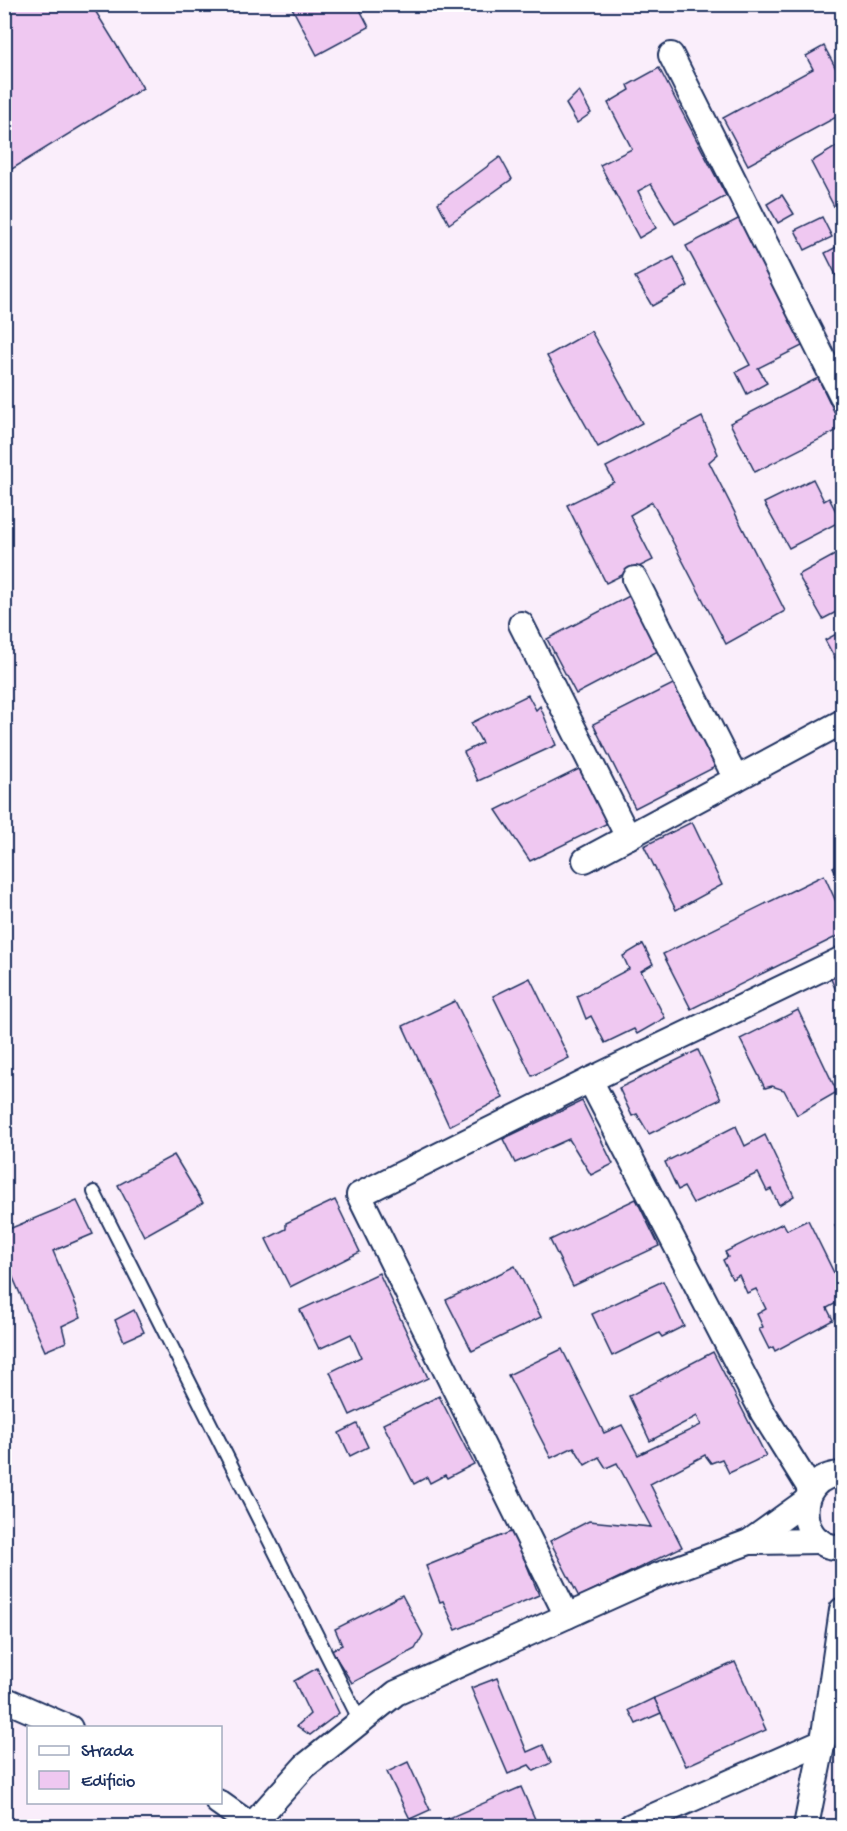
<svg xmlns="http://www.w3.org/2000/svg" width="847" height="1831" viewBox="0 0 847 1831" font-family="'Gochi Hand',sans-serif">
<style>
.building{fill:#efc8f1;stroke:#1b2f5e;stroke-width:1.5}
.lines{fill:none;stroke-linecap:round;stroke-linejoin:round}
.service-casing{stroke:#1b2f5e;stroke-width:16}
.minor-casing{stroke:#1b2f5e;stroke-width:28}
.service{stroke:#fff;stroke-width:12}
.minor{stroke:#fff;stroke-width:24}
</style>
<rect width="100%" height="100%" fill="#faeefb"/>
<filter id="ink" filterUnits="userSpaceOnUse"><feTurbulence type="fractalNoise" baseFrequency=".0167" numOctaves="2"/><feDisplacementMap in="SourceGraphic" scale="12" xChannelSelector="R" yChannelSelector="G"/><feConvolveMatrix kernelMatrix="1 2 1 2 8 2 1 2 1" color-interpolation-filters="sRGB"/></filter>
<g filter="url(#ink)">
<g class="building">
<path d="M 4,4 L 91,4 L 143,88 L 4,174 Z"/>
<path d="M 290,4 L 357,4 L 369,27 L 317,55 Z"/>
<path d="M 824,46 L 842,80 L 842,125 L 838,116 L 748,165 L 723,118 L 813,69 L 806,56 Z"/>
<path d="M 659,68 L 726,196 L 675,224 L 651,184 L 638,191 L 656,228 L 639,238 L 600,165 L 632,149 L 608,103 L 630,90 L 628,85 Z"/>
<path d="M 579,91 L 591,113 L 577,123 L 566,104 Z"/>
<path d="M 842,143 L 842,214 L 839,216 L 811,162 Z"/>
<path d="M 500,157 L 512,179 L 449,224 L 438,203 Z"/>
<path d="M 782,195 L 794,214 L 778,223 L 767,204 Z"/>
<path d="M 822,217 L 832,237 L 805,250 L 795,230 Z"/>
<path d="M 740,218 L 806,344 L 758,368 L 767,383 L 747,394 L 736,372 L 750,365 L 686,246 Z"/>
<path d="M 842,244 L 842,287 L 825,253 Z"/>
<path d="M 674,257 L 688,286 L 652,306 L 635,277 Z"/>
<path d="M 591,331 L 642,423 L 598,447 L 547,356 Z"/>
<path d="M 818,378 L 842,428 L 755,472 L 730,423 Z"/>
<path d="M 702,417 L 718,454 L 709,462 L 785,611 L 726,644 L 652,502 L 630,515 L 653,560 L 606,583 L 567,505 L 614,482 L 606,467 Z"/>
<path d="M 813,479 L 824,501 L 829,498 L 841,521 L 789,548 L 764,503 Z"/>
<path d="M 842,551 L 842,609 L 823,619 L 798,575 Z"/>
<path d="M 633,594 L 660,650 L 576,694 L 547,639 Z"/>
<path d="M 842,631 L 842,671 L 825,640 Z"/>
<path d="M 677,682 L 719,765 L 635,808 L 593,724 Z"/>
<path d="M 528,695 L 536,710 L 540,706 L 556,745 L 478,781 L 464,752 L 482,743 L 471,723 Z"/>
<path d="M 583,767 L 610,822 L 530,861 L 496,810 Z"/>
<path d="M 692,822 L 722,885 L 676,910 L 644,846 Z"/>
<path d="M 842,862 L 842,884 L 833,867 Z"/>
<path d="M 824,875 L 842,915 L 842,934 L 691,1009 L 663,954 Z"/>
<path d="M 643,944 L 653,964 L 641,971 L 665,1018 L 637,1034 L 634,1029 L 605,1043 L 591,1016 L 586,1019 L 577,996 L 629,969 L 623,956 Z"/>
<path d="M 842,973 L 842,1004 L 831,979 Z"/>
<path d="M 530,978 L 569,1058 L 532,1076 L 493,996 Z"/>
<path d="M 455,1001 L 503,1098 L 449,1126 L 403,1026 Z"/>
<path d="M 798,1010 L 837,1092 L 797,1115 L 784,1090 L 772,1086 L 765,1088 L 740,1039 Z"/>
<path d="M 698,1050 L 721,1099 L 649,1134 L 637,1114 L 632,1116 L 619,1088 Z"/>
<path d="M 582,1101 L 613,1164 L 591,1175 L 569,1139 L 515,1163 L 503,1139 Z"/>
<path d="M 736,1126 L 745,1146 L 765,1135 L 794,1196 L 779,1205 L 771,1189 L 767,1191 L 758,1173 L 693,1203 L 684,1187 L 678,1190 L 665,1162 Z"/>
<path d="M 174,1155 L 203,1203 L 144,1236 L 118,1185 Z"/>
<path d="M 636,1199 L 659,1246 L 573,1286 L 550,1240 Z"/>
<path d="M 335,1200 L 360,1252 L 290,1287 L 266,1239 L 286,1229 L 286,1223 Z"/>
<path d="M 77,1201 L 93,1234 L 53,1251 L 81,1317 L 62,1326 L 66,1342 L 45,1351 L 4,1257 L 4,1231 Z"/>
<path d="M 808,1220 L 842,1289 L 842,1300 L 827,1308 L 833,1320 L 775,1351 L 773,1347 L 769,1349 L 759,1329 L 763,1327 L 757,1314 L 766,1309 L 756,1289 L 747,1293 L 739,1275 L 732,1279 L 723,1260 L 728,1257 L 725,1252 L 783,1223 L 787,1230 Z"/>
<path d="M 842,1223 L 842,1240 L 835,1226 Z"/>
<path d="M 515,1266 L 541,1317 L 472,1351 L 446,1300 Z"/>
<path d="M 379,1273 L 428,1378 L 350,1415 L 330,1372 L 361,1357 L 351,1334 L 319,1349 L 300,1310 Z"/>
<path d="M 663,1281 L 684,1326 L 662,1337 L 659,1333 L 612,1356 L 592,1314 Z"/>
<path d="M 134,1310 L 144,1332 L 124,1341 L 115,1320 Z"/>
<path d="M 562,1349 L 604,1433 L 622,1425 L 638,1455 L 701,1425 L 697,1416 L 650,1441 L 629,1396 L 713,1352 L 766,1456 L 729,1473 L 722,1459 L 711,1463 L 705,1455 L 650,1484 L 682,1547 L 579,1597 L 550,1541 L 589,1521 L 651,1527 L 617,1463 L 606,1468 L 599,1457 L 585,1465 L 574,1447 L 551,1458 L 508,1375 Z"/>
<path d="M 439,1396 L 474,1464 L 447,1478 L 445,1475 L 430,1483 L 427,1477 L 414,1484 L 383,1424 Z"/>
<path d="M 357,1424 L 368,1447 L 350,1456 L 339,1433 Z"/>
<path d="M 513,1531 L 539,1595 L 456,1630 L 443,1601 L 440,1602 L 426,1566 Z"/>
<path d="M 402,1595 L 423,1635 L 415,1649 L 352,1683 L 331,1650 L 342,1645 L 335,1629 Z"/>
<path d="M 735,1662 L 766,1730 L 686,1766 L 654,1698 Z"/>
<path d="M 317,1668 L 339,1713 L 310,1735 L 297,1726 L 310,1714 L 294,1681 Z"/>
<path d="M 497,1678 L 527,1752 L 543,1745 L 551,1763 L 534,1771 L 529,1765 L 508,1774 L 471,1688 Z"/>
<path d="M 654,1698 L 661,1713 L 636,1724 L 629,1710 Z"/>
<path d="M 408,1762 L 430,1810 L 410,1819 L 387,1772 Z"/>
<path d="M 521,1787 L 538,1826 L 436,1826 L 435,1824 Z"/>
</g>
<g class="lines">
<defs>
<path id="service" d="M 94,1192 L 360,1721"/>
<g id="minor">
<path d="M 671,55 L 842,396"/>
<path d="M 635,579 L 736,779"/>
<path d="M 521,624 L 628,837"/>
<path d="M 585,860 L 842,722"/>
<path d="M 590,1080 L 763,1413 L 811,1490"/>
<path d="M 842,1474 C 791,1475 796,1551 842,1547"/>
<path d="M 749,1542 L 820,1541"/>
<path d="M 567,1616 L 359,1195 L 590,1080 L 842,959"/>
<path d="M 4,1699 L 70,1728"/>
<path d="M 218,1802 L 252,1826"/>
<path d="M 252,1825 L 305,1766 L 396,1693 L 656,1576 L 749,1542 L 806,1501"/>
<path d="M 631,1826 L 823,1741"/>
<path d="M 806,1826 L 823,1741 L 842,1610"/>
</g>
</defs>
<use href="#service" class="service-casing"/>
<use href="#minor" class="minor-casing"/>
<use href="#service" class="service"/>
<use href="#minor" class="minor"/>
</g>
</g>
<rect width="847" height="1831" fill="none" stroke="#fff" stroke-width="24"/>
<rect x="12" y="12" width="823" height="1807" fill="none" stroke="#1b2f5e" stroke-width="2" filter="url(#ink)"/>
<rect x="27" y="1726" width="195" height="78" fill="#ffffff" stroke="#a4acbf" stroke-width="1.5"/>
<rect x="39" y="1746" width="30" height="9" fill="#ffffff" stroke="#a4acbf" stroke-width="1.5"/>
<text x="81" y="1756" font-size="18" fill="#1b2f5e">Strada</text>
<rect x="39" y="1771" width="30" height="18" fill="#efc8f1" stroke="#a4acbf" stroke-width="1.5"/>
<text x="81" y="1786" font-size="18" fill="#1b2f5e">Edificio</text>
</svg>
